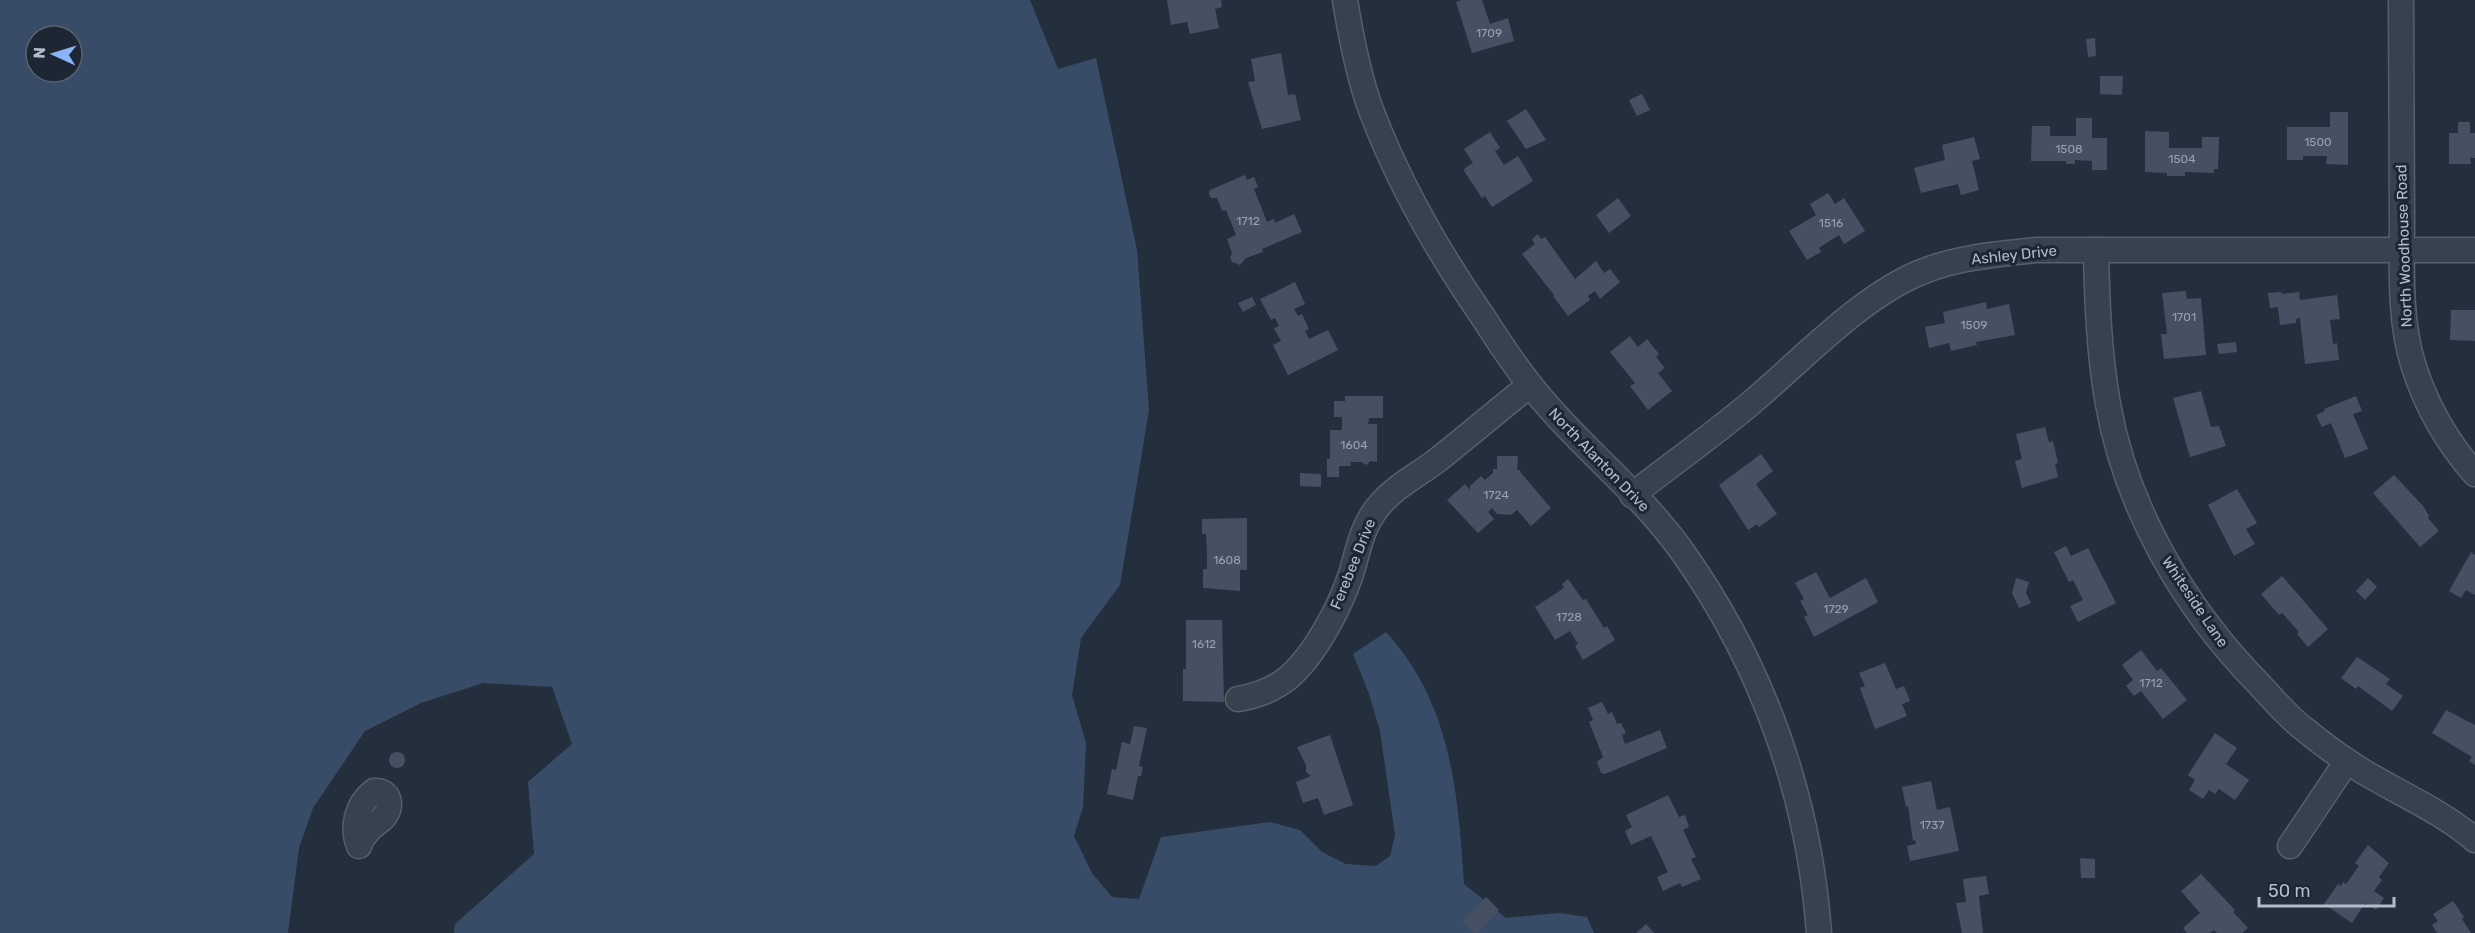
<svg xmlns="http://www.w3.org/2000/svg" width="2475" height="933" viewBox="0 0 2475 933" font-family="Rubik,sans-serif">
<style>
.water{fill:#394c67;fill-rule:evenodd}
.building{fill:#455162}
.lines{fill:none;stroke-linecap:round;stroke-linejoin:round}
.minor-casing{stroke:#565f6c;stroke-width:27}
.minor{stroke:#38414e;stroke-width:24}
.labels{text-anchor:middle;stroke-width:6;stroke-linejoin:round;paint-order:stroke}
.number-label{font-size:12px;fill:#98a1af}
.street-label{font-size:15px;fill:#b4bcc9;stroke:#1d2633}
</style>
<rect width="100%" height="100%" fill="#242f3e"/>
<path class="water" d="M 0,0 L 1030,0 L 1058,69 L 1096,58 L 1137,250 L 1149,410 L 1120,585 L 1081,638 L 1072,695 L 1086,743 L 1083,807 L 1074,836 L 1092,873 L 1112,897 L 1139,899 L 1161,837 L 1270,822 L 1300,830 L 1322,852 L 1346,864 L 1376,866 L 1390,856 L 1395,835 L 1380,731 L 1369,694 L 1353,654 L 1386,632 C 1451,703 1458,792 1464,884 L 1506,918 L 1559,913 L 1587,917 L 1594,933 L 454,933 L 455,924 L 534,854 L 528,782 L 572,744 L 552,687 L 483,683 L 421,703 L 365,731 L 313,808 L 299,848 L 288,933 L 0,933 ZM 36,36 L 72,36 L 72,72 L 36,72 Z"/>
<g class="building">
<path d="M 1167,0 L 1221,0 L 1222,7 L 1215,9 L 1219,28 L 1190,34 L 1187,22 L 1171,25 Z"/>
<path d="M 1462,0 L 1482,0 L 1490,24 L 1508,18 L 1514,41 L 1472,53 L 1456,2 Z"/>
<path d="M 2095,38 L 2096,56 L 2088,57 L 2086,39 Z"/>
<path d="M 1281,53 L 1288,95 L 1295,94 L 1301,120 L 1262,129 L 1248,82 L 1255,81 L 1251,59 Z"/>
<path d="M 2100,76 L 2123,76 L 2122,95 L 2100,94 Z"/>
<path d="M 1642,94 L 1650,110 L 1637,116 L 1629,100 Z"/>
<path d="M 1526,109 L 1546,140 L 1526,149 L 1507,121 Z"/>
<path d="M 2330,112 L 2348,112 L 2348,165 L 2326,164 L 2327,156 L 2303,156 L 2303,160 L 2287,160 L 2287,127 L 2330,127 Z"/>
<path d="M 2076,118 L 2092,118 L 2092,138 L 2107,138 L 2107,170 L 2092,170 L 2092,161 L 2075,160 L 2075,164 L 2066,164 L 2066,161 L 2031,161 L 2032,126 L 2050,126 L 2050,136 L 2076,136 Z"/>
<path d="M 2458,122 L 2470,122 L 2470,133 L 2475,133 L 2475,158 L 2470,158 L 2471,164 L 2449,164 L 2449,133 L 2458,133 Z"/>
<path d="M 2145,131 L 2169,132 L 2169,148 L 2202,148 L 2202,137 L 2219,137 L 2218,169 L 2214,169 L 2214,173 L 2185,172 L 2185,176 L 2167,176 L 2167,173 L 2145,172 Z"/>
<path d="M 1490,132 L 1500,148 L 1495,151 L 1504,165 L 1518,156 L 1533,181 L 1492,207 L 1485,196 L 1482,198 L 1464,171 L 1465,168 L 1473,163 L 1464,149 Z"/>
<path d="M 1974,137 L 1980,159 L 1972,161 L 1979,190 L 1961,195 L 1958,184 L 1921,193 L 1914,168 L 1945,160 L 1942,145 Z"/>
<path d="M 1245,175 L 1247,180 L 1254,177 L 1258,187 L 1254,189 L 1267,222 L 1274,219 L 1275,223 L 1294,214 L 1302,232 L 1262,249 L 1263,252 L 1246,258 L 1240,265 L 1232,262 L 1230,258 L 1232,253 L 1227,239 L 1236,235 L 1226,210 L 1222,211 L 1217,198 L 1211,198 L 1209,194 L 1210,190 Z"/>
<path d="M 1828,193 L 1835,204 L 1844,198 L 1865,231 L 1844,244 L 1839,235 L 1819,248 L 1821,252 L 1807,260 L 1789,231 L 1816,215 L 1810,204 Z"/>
<path d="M 1618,198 L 1631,216 L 1609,233 L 1596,215 Z"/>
<path d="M 1538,234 L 1541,239 L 1545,237 L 1575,279 L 1596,261 L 1604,273 L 1610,269 L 1620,282 L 1600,299 L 1595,291 L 1588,296 L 1590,300 L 1568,316 L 1553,296 L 1554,295 L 1522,254 L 1535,244 L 1532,239 Z"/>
<path d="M 1295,282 L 1305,304 L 1294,309 L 1298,316 L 1302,314 L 1309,329 L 1305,331 L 1309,339 L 1328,330 L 1338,350 L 1288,375 L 1273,345 L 1281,341 L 1274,328 L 1279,326 L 1275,318 L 1271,320 L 1260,299 Z"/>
<path d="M 2186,291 L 2187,299 L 2201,298 L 2206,355 L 2164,359 L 2161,334 L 2167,334 L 2162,293 Z"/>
<path d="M 2281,292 L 2282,294 L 2299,292 L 2300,300 L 2337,295 L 2340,319 L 2330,320 L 2333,344 L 2337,343 L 2339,360 L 2305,364 L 2300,318 L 2296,319 L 2296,323 L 2280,325 L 2278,307 L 2270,308 L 2268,293 Z"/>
<path d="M 1252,297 L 1256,305 L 1243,312 L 1238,303 Z"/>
<path d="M 1986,302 L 1987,309 L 2009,304 L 2015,335 L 1976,342 L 1977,345 L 1951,351 L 1949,343 L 1929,348 L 1925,327 L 1945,323 L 1943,312 Z"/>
<path d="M 2451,310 L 2475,310 L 2475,341 L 2450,340 Z"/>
<path d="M 1630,336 L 1638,347 L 1647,339 L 1659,354 L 1656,357 L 1665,368 L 1658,373 L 1672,391 L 1648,410 L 1630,386 L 1635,383 L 1610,352 Z"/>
<path d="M 2236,342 L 2237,352 L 2219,354 L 2217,344 Z"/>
<path d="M 2201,391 L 2211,427 L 2219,426 L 2226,446 L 2190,457 L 2173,398 Z"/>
<path d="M 1345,396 L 1383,396 L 1383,418 L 1369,418 L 1368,424 L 1377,424 L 1377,462 L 1370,461 L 1367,465 L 1361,462 L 1350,462 L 1351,466 L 1339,466 L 1339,477 L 1327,477 L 1327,459 L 1330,459 L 1330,430 L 1342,430 L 1342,417 L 1334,417 L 1334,401 L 1345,401 Z"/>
<path d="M 2356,396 L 2362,411 L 2353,414 L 2368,449 L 2345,458 L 2331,423 L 2322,427 L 2316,415 L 2325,411 L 2324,409 Z"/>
<path d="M 2045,427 L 2049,442 L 2053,441 L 2058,463 L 2055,464 L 2058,477 L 2022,488 L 2015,461 L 2022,459 L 2016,434 Z"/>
<path d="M 1761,454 L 1773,471 L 1756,484 L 1777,514 L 1759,527 L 1757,524 L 1748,530 L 1719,485 Z"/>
<path d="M 1497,456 L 1518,456 L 1517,470 L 1520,470 L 1521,473 L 1551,508 L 1531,526 L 1517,510 L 1511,515 L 1497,514 L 1492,508 L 1488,512 L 1494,519 L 1478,533 L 1447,500 L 1465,484 L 1470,490 L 1470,486 L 1481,476 L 1485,480 L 1493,473 L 1493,469 L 1497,469 Z"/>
<path d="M 1300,473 L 1321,474 L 1321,487 L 1300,486 Z"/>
<path d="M 2394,475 L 2424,507 L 2429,516 L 2428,518 L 2439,531 L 2420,547 L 2373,493 Z"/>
<path d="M 2237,489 L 2257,523 L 2246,529 L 2255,544 L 2234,556 L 2208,505 Z"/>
<path d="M 1247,518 L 1247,570 L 1240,570 L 1240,591 L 1203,588 L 1203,569 L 1207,569 L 1207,551 L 1206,534 L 1202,534 L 1202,519 Z"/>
<path d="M 2066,546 L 2071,556 L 2088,548 L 2116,603 L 2078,622 L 2070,606 L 2083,600 L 2073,580 L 2069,582 L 2054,552 Z"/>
<path d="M 2471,552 L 2475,555 L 2475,595 L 2466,590 L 2461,598 L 2449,591 Z"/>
<path d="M 1816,572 L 1830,598 L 1866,578 L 1878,602 L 1814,637 L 1804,617 L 1808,615 L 1800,601 L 1804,599 L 1795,583 Z"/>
<path d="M 2282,576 L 2328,629 L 2308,647 L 2297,634 L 2299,632 L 2282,613 L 2279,615 L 2261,594 Z"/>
<path d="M 2016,578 L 2029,582 L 2026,593 L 2031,603 L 2019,608 L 2012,593 Z"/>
<path d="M 2368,578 L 2377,587 L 2365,600 L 2356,591 Z"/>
<path d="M 1568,579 L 1583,600 L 1586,599 L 1604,628 L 1607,626 L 1615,640 L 1583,660 L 1575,646 L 1578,644 L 1570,631 L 1555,640 L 1535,607 L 1564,588 L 1562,584 Z"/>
<path d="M 1186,620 L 1222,620 L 1224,702 L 1183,701 L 1183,669 L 1186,669 Z"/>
<path d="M 2141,650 L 2157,671 L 2161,668 L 2187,700 L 2163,719 L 2141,691 L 2134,696 L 2126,686 L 2133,680 L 2122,665 Z"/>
<path d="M 2357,657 L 2390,679 L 2386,684 L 2403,696 L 2392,711 L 2358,686 L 2356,689 L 2341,678 Z"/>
<path d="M 1885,663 L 1896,689 L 1904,686 L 1910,701 L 1902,704 L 1907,716 L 1875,729 L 1860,688 L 1865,686 L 1859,673 Z"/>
<path d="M 1602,702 L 1608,714 L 1612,712 L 1617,724 L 1621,723 L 1626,733 L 1622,735 L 1625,744 L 1660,730 L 1667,748 L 1605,774 L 1601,773 L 1597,762 L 1603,757 L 1589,722 L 1593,720 L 1588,708 Z"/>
<path d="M 2446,710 L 2475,725 L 2475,765 L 2469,761 L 2472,757 L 2432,733 Z"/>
<path d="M 1134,726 L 1147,728 L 1139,766 L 1143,767 L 1141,776 L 1138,776 L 1133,800 L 1107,794 L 1112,769 L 1116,770 L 1122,742 L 1130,744 Z"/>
<path d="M 2215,733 L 2237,748 L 2226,764 L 2249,780 L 2235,800 L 2219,789 L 2215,794 L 2209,790 L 2203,799 L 2189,790 L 2195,780 L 2188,775 Z"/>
<path d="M 1330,735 L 1353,805 L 1324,815 L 1318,798 L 1303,803 L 1296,782 L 1311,776 L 1306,772 L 1306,765 L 1297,747 Z"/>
<circle cx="397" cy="760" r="8"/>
<path d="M 1931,781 L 1937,810 L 1950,807 L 1959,851 L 1910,861 L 1907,846 L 1916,844 L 1915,840 L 1913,841 L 1908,806 L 1906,807 L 1902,787 Z"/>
<path d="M 1668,795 L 1679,817 L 1685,815 L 1689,827 L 1683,830 L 1696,857 L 1691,859 L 1701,879 L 1682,887 L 1680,883 L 1663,891 L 1657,877 L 1668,872 L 1651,836 L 1631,845 L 1625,831 L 1632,827 L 1626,815 Z"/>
<path d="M 2368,845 L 2389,863 L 2379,877 L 2382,880 L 2374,891 L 2384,898 L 2376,910 L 2365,903 L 2352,923 L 2324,904 L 2338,884 L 2341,886 L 2343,882 L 2346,884 L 2359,866 L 2355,863 Z"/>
<path d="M 2080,858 L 2095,859 L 2095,878 L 2081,878 Z"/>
<path d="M 2201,874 L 2235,910 L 2233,912 L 2248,928 L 2242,933 L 2217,933 L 2214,930 L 2210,933 L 2187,933 L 2183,928 L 2200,913 L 2181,891 Z"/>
<path d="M 1986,876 L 1989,894 L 1979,896 L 1983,933 L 1962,933 L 1956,903 L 1966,902 L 1963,879 Z"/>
<path d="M 1486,897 L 1499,910 L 1477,933 L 1474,933 L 1462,922 Z"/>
<path d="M 2453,901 L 2464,917 L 2462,919 L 2471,933 L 2437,933 L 2432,925 L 2438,921 L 2433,914 Z"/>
<path d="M 1646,924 L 1654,933 L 1636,933 Z"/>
</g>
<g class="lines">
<defs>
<g id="minor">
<path d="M 1345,0 C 1351,37 1358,75 1371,110 C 1399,184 1438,252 1483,317 C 1502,347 1522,377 1546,404 C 1590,455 1645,498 1684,554 C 1763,666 1809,796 1819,933"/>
<path d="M 2401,0 C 2401,73 2401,146 2402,219 C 2402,267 2399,318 2413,364 C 2426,406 2446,441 2475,474"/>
<path d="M 2096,250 C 2097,302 2099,353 2108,404 C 2126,508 2185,609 2259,684 C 2273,699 2287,716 2304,729 C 2321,743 2340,757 2359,769 C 2398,793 2440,810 2475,840"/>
<path d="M 1632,495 C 1672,464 1713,435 1751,403 C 1801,361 1863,294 1924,271 C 1959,257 1999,254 2036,250 L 2475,250"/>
<path d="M 1238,699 C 1256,696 1273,690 1288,678 C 1315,655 1340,607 1351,574 C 1358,551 1362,526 1378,507 C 1393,488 1416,476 1435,462 C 1467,437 1498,410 1530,385"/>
<path d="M 374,791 C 390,790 393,806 384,817 C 380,822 373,825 369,830 C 365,834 361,840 359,846 C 351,827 357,804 374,791 Z"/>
<path d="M 2290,846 L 2347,761"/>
</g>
</defs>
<use href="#minor" class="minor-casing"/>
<use href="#minor" class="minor"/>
</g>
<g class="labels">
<g class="number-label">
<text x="1489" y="37">1709</text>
<text x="2318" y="146">1500</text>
<text x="2069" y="153">1508</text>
<text x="2182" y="163">1504</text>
<text x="1248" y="225">1712</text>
<text x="1831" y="227">1516</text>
<text x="2184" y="321">1701</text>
<text x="1974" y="329">1509</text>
<text x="1354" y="449">1604</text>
<text x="1496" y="499">1724</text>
<text x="1227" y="564">1608</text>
<text x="1836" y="613">1729</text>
<text x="1569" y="621">1728</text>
<text x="1204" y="648">1612</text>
<text x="2151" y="687">1712</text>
<text x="1932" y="829">1737</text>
</g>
<g class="street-label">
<text transform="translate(2404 246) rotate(-92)" y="5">North Woodhouse Road</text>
<text transform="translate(2014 255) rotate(-6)" y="5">Ashley Drive</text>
<text transform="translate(1599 460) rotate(46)" y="5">North Alanton Drive</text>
<text transform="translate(1353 564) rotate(-68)" y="5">Ferebee Drive</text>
<text transform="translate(2195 602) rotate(56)" y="5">Whiteside Lane</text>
</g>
</g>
<g transform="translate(54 54) rotate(274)"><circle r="28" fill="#1d2633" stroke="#59626f" stroke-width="1.5"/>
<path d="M0-4.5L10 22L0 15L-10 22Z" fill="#8ab4f8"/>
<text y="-9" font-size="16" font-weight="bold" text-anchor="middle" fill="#b4bcc9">N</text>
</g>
<path d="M2259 897v9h135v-9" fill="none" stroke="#b4bcc9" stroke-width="3"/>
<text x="2268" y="897" font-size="18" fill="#b4bcc9" stroke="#1d2633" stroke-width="4.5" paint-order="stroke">50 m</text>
</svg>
